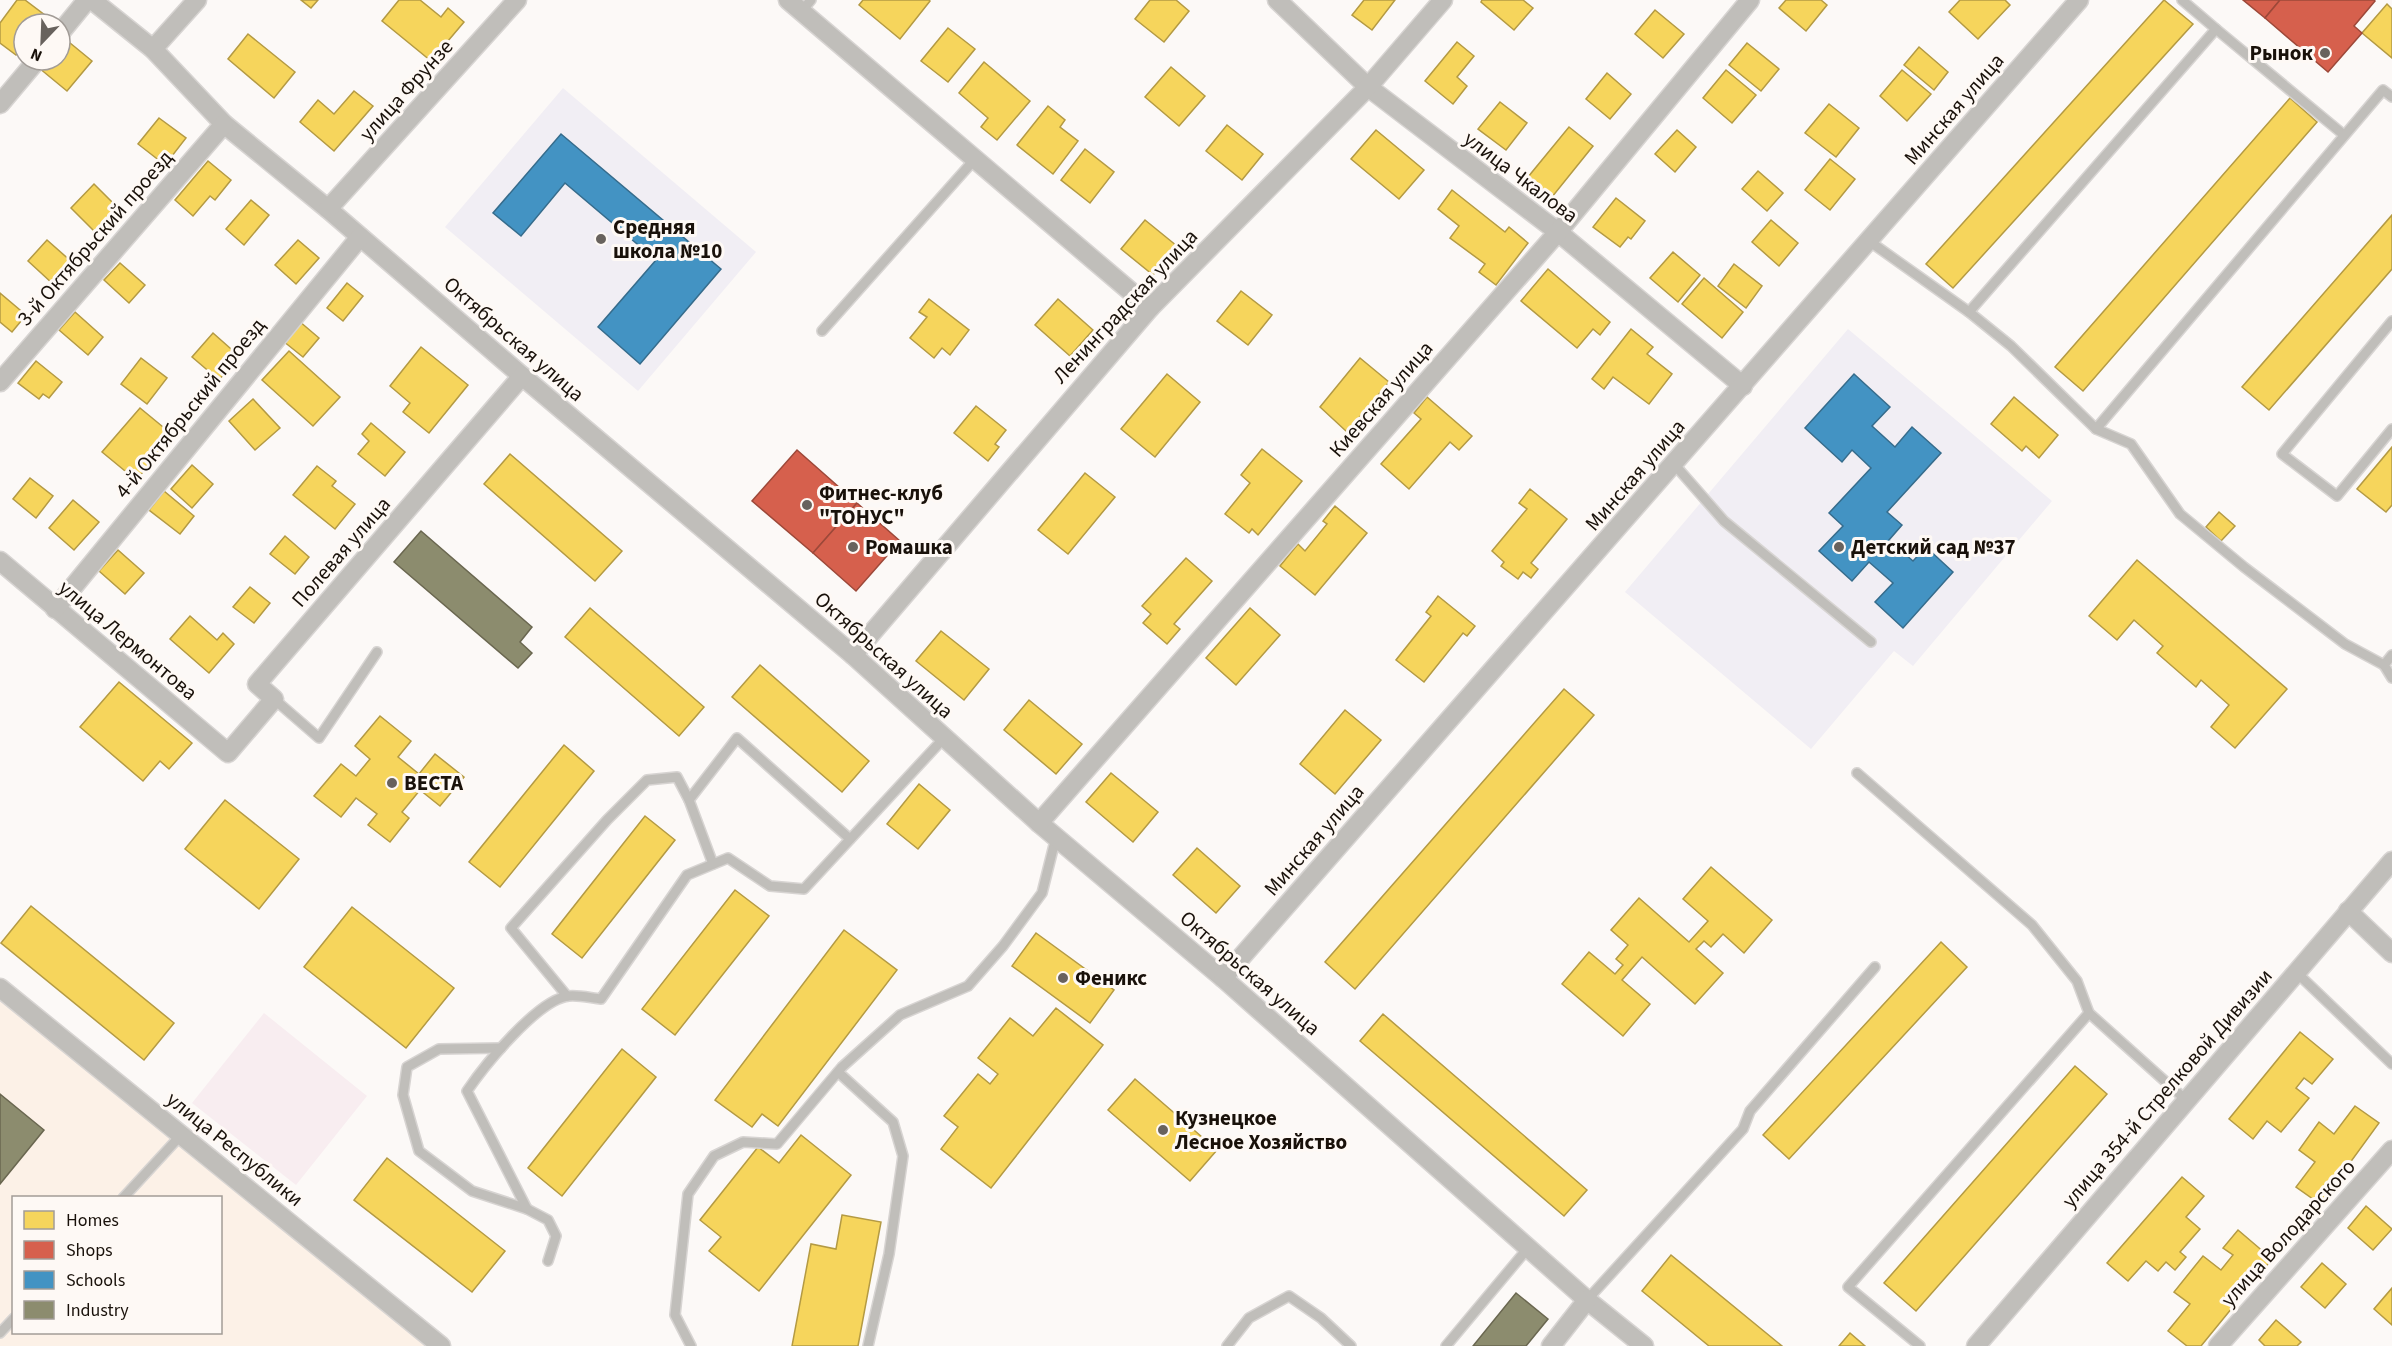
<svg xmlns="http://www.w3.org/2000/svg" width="2392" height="1346" viewBox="0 0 2392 1346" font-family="'Source Sans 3',sans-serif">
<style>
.commercial{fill:#f8edf0}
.built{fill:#fcf1e7;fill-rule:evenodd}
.education{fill:#f1eef4}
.homes{fill:#f6d55c;stroke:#b49a43;stroke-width:1.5}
.shops{fill:#d6604d;stroke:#9d4839;stroke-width:1.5}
.schools{fill:#4393c3;stroke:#366c8c;stroke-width:1.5}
.industry{fill:#8c8c6e;stroke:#6a6750;stroke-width:1.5}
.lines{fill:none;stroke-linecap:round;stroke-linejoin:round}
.lane-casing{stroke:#d7d4d2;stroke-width:12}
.street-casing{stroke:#d7d4d2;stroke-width:21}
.lane{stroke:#c0beba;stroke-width:9}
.street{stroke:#c0beba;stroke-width:18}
.poi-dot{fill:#68625d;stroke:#fef9f5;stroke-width:2}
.labels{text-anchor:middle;stroke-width:6;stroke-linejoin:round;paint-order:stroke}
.poi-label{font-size:21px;font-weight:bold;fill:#19110a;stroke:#fef9f5;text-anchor:start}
.street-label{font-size:21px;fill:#19110a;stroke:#fef9f5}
</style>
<rect width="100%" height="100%" fill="#fcf9f7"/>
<path class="commercial" d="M 264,1013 L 367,1096 L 296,1185 L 192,1103 Z"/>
<path class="built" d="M 0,995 L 425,1346 L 0,1346 ZM 14,1198 L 220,1198 L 220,1332 L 14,1332 Z"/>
<g class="education">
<path d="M 563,88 L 756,252 L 638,391 L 445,227 Z"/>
<path d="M 1848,329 L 2052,501 L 1913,666 L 1894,651 L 1811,749 L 1625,592 Z"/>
</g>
<g class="homes">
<path d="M 17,0 L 25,0 L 54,22 L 24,24 L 24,46 L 16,55 L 0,43 L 0,23 Z"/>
<path d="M 301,0 L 318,0 L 311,8 Z"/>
<path d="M 399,0 L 420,0 L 441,17 L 448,8 L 464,22 L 431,61 L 382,21 Z"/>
<path d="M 863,0 L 929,0 L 930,1 L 900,39 L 859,5 Z"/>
<path d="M 1150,0 L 1176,0 L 1189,11 L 1164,42 L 1135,19 Z"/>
<path d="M 1364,0 L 1395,0 L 1372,30 L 1352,15 Z"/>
<path d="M 1482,0 L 1523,0 L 1533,8 L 1514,30 L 1481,2 Z"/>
<path d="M 1786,0 L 1821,0 L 1827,5 L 1806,31 L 1779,8 Z"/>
<path d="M 1960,0 L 2005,0 L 2010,5 L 1978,39 L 1949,12 Z"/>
<path d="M 2164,0 L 2193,24 L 1953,288 L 1926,264 Z"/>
<path d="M 2387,4 L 2392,9 L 2392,58 L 2362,33 Z"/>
<path d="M 1655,10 L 1684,34 L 1663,58 L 1635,34 Z"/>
<path d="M 948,28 L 975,49 L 948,82 L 921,61 Z"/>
<path d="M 248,34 L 295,72 L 274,98 L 228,59 Z"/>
<path d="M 64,38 L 92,61 L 67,91 L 39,68 L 45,60 L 60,60 L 60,43 Z"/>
<path d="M 1457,42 L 1474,56 L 1457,77 L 1467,86 L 1453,104 L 1425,81 Z"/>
<path d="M 1747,43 L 1779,69 L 1761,91 L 1729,65 Z"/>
<path d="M 1919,47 L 1948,72 L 1934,90 L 1904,65 Z"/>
<path d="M 984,62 L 1030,101 L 997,140 L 981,127 L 988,118 L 959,93 Z"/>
<path d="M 1171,67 L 1205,96 L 1179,126 L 1145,97 Z"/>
<path d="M 1726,70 L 1756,95 L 1732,123 L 1703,98 Z"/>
<path d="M 1902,70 L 1931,94 L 1907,121 L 1880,96 Z"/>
<path d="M 1607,73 L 1631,94 L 1610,119 L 1586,99 Z"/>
<path d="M 354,91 L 373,106 L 334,151 L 300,122 L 318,100 L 334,114 Z"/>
<path d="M 2290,98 L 2317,122 L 2083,391 L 2055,367 Z"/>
<path d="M 1500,102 L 1527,123 L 1506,150 L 1478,129 Z"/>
<path d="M 1829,104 L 1859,128 L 1836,157 L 1805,133 Z"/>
<path d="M 1048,106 L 1065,120 L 1060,127 L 1078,141 L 1053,174 L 1017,145 Z"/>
<path d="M 159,118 L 186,138 L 165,165 L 138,144 Z"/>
<path d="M 1227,125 L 1263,154 L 1242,180 L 1206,151 Z"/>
<path d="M 1569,127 L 1593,146 L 1552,197 L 1528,177 Z"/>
<path d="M 1376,130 L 1424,170 L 1399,199 L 1351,159 Z"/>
<path d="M 1677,130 L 1696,147 L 1675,172 L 1655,154 Z"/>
<path d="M 1085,149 L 1114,172 L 1090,203 L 1061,180 Z"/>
<path d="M 1830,159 L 1855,179 L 1830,210 L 1805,190 Z"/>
<path d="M 208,161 L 231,180 L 215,200 L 210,196 L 193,216 L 175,200 Z"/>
<path d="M 1758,171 L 1783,193 L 1767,211 L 1742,189 Z"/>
<path d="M 94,184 L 120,210 L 97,234 L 71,208 Z"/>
<path d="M 1452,190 L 1505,232 L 1509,227 L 1528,243 L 1496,285 L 1479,272 L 1485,264 L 1450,238 L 1459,226 L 1438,209 Z"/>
<path d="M 1616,198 L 1645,221 L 1631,239 L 1628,237 L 1620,247 L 1593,227 Z"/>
<path d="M 251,200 L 269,215 L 244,245 L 226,229 Z"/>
<path d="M 2392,215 L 2392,269 L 2269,410 L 2242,387 Z"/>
<path d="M 1145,220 L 1177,246 L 1153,275 L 1121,249 Z"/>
<path d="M 1771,220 L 1798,243 L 1779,266 L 1752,242 Z"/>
<path d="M 47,240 L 73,263 L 53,284 L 28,261 Z"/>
<path d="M 298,240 L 319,258 L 296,284 L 275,265 Z"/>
<path d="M 1673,252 L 1700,275 L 1678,302 L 1650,278 Z"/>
<path d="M 120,263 L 145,285 L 129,303 L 104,280 Z"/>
<path d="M 1734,264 L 1762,286 L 1746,308 L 1718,286 Z"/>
<path d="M 1548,269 L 1610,322 L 1600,335 L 1593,329 L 1577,348 L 1521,301 Z"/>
<path d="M 1704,278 L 1743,312 L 1722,338 L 1682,304 Z"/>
<path d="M 347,283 L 363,296 L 343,321 L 327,308 Z"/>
<path d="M 1241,291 L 1272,315 L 1248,345 L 1217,321 Z"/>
<path d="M 0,293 L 26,315 L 12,332 L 0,322 Z"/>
<path d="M 929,299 L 969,330 L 950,355 L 942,348 L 934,358 L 910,338 L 927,317 L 919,312 Z"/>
<path d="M 1058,299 L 1093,330 L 1070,356 L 1035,325 Z"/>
<path d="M 75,312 L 103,337 L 88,355 L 59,330 Z"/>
<path d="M 299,321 L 319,338 L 303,357 L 283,341 Z"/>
<path d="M 1631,329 L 1653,347 L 1647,354 L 1672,374 L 1649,404 L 1613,377 L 1604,389 L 1592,379 Z"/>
<path d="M 213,333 L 239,356 L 219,380 L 192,357 Z"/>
<path d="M 421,347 L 468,385 L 429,433 L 403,412 L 410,403 L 390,386 Z"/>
<path d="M 289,351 L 340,397 L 313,426 L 262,380 Z"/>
<path d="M 141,358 L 167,378 L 147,404 L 121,384 Z"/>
<path d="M 1360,358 L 1389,382 L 1347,432 L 1320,407 Z"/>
<path d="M 36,361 L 62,382 L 49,398 L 43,394 L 39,399 L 18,383 Z"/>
<path d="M 1167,374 L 1200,402 L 1155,457 L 1121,429 Z"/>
<path d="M 1427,397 L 1472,436 L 1459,450 L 1450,442 L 1409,489 L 1381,464 L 1421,419 L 1414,413 Z"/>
<path d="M 2014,397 L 2058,435 L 2039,458 L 2026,446 L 2022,451 L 1991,424 Z"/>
<path d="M 253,399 L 280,428 L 255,450 L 229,421 Z"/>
<path d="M 976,406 L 1006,430 L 995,444 L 999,447 L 988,461 L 954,433 Z"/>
<path d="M 140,408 L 174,436 L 136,480 L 102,452 Z"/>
<path d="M 371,423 L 405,452 L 385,476 L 358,454 L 369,441 L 362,434 Z"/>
<path d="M 2392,447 L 2392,505 L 2386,512 L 2357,489 Z"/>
<path d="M 1262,449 L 1302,481 L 1258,535 L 1252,529 L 1249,533 L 1225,514 L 1250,483 L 1241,475 Z"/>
<path d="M 510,454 L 622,551 L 595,581 L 484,484 Z"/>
<path d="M 192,465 L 213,484 L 192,508 L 171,489 Z"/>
<path d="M 317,466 L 336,481 L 332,486 L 355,504 L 335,529 L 293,495 Z"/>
<path d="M 1085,473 L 1115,497 L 1068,554 L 1038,530 Z"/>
<path d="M 30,478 L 53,496 L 36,518 L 13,499 Z"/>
<path d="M 1530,489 L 1567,519 L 1531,563 L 1538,569 L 1531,578 L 1523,572 L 1518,579 L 1501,566 L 1504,562 L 1492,551 L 1527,509 L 1519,503 Z"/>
<path d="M 164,491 L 194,516 L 180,534 L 149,510 Z"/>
<path d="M 73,500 L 99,522 L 74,550 L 49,528 Z"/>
<path d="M 1335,506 L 1367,533 L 1315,595 L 1280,566 L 1298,544 L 1305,551 L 1327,524 L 1323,521 Z"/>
<path d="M 2219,512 L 2235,526 L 2221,541 L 2206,527 Z"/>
<path d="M 285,536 L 309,557 L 295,574 L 270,554 Z"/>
<path d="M 118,550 L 144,573 L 125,594 L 99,571 Z"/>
<path d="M 1186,558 L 1212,581 L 1174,624 L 1180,629 L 1167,644 L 1143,623 L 1151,614 L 1142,606 Z"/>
<path d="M 2137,560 L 2287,689 L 2235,748 L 2211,727 L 2229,705 L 2201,680 L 2196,687 L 2157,653 L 2163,646 L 2134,620 L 2117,640 L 2089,616 Z"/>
<path d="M 250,587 L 270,603 L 254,623 L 233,607 Z"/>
<path d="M 1438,596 L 1475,626 L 1467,636 L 1463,633 L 1424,682 L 1396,660 L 1431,616 L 1426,612 Z"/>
<path d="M 590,608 L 704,707 L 679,736 L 565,637 Z"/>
<path d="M 1250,608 L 1280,635 L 1236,685 L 1206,658 Z"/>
<path d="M 190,616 L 217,640 L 223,633 L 234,644 L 209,673 L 170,639 Z"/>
<path d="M 941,631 L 989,669 L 964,700 L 916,661 Z"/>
<path d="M 760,665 L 869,761 L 842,792 L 732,697 Z"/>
<path d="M 119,682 L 192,743 L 169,769 L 160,761 L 143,781 L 80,727 Z"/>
<path d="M 1564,689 L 1594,715 L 1355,989 L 1325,962 Z"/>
<path d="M 1029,700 L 1082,744 L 1056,774 L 1004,730 Z"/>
<path d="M 1345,710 L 1381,740 L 1335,794 L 1300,764 Z"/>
<path d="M 380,716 L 411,741 L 398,757 L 419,774 L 435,754 L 464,777 L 440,806 L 420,790 L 402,812 L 409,818 L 390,842 L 368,825 L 377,814 L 356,798 L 341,817 L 314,796 L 341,764 L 356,776 L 370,759 L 355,746 Z"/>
<path d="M 564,745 L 594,771 L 500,887 L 469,862 Z"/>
<path d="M 1111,773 L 1158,812 L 1133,842 L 1086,802 Z"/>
<path d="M 919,784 L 950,810 L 918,849 L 887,824 Z"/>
<path d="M 225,800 L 299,859 L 259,909 L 185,849 Z"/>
<path d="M 645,816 L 675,840 L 582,958 L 552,934 Z"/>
<path d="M 1197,848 L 1240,886 L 1216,913 L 1173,875 Z"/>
<path d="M 1711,867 L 1772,920 L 1744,953 L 1723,934 L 1711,947 L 1704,941 L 1696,949 L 1723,973 L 1695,1004 L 1642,957 L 1622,980 L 1650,1004 L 1623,1036 L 1562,984 L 1589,952 L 1615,974 L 1623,965 L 1616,959 L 1628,945 L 1611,930 L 1639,898 L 1689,942 L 1708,921 L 1683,899 Z"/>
<path d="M 735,890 L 769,916 L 675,1035 L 642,1009 Z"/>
<path d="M 31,906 L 174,1023 L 144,1060 L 1,943 Z"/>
<path d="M 352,907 L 454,988 L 406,1048 L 304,967 Z"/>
<path d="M 844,930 L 897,970 L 778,1126 L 762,1114 L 752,1127 L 715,1100 Z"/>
<path d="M 1036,933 L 1114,990 L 1090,1023 L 1012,966 Z"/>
<path d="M 1941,942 L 1967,967 L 1789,1159 L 1763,1135 Z"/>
<path d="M 1056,1008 L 1103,1045 L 991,1188 L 941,1149 L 958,1127 L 944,1116 L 978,1074 L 990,1084 L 998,1074 L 978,1058 L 1010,1018 L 1033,1036 Z"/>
<path d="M 1383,1014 L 1587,1190 L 1564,1216 L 1360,1041 Z"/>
<path d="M 2300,1032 L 2333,1059 L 2312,1084 L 2304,1078 L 2296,1088 L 2309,1098 L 2281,1132 L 2267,1121 L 2253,1139 L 2229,1119 Z"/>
<path d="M 622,1049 L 656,1077 L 562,1196 L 528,1168 Z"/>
<path d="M 2075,1066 L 2107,1094 L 1916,1311 L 1884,1283 Z"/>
<path d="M 1135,1079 L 1217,1150 L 1190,1181 L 1108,1110 Z"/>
<path d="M 2355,1106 L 2379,1123 L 2320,1204 L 2296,1187 L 2315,1162 L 2299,1150 L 2319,1122 L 2334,1134 Z"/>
<path d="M 801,1135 L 851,1175 L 759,1291 L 709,1251 L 721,1237 L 700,1220 L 758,1147 L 779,1163 Z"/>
<path d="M 387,1158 L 505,1251 L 472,1292 L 354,1200 Z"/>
<path d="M 2182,1177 L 2204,1196 L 2186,1217 L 2200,1229 L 2180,1252 L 2186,1257 L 2175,1270 L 2166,1262 L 2158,1271 L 2146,1261 L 2128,1281 L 2107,1263 Z"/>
<path d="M 2366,1206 L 2392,1229 L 2373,1250 L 2348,1228 Z"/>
<path d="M 842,1215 L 881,1222 L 858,1346 L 792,1346 L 811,1244 L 836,1249 Z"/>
<path d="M 2238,1230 L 2272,1259 L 2201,1346 L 2187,1346 L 2168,1331 L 2190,1304 L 2174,1292 L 2203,1256 L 2221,1270 L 2233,1255 L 2223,1248 Z"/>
<path d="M 1671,1255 L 1782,1346 L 1709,1346 L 1642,1291 Z"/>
<path d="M 2322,1263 L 2346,1284 L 2325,1308 L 2301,1287 Z"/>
<path d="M 2392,1288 L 2392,1325 L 2374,1309 Z"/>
<path d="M 2276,1320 L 2301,1342 L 2297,1346 L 2265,1346 L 2259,1340 Z"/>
<path d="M 1850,1333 L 1865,1346 L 1839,1346 Z"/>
</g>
<g class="shops">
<path d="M 2243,0 L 2280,0 L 2265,18 Z"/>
<path d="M 2280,0 L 2374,0 L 2375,1 L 2354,26 L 2362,33 L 2328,72 L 2265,18 Z"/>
<path d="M 797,450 L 857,503 L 813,553 L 752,501 Z"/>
<path d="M 857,503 L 900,541 L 856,591 L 813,553 Z"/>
</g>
<g class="schools">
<path d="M 561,134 L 721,269 L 640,364 L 598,327 L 656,260 L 565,183 L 521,236 L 493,213 Z"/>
<path d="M 1854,374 L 1890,407 L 1872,426 L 1895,447 L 1912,427 L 1941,453 L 1887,512 L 1902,525 L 1889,540 L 1913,561 L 1926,547 L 1953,572 L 1903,628 L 1875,602 L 1893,583 L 1869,562 L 1852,581 L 1819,551 L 1843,526 L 1829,513 L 1871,468 L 1852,450 L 1842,462 L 1805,428 Z"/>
</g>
<g class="industry">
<path d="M 421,531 L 532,627 L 520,642 L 532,653 L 518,668 L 394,562 Z"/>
<path d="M 0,1094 L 44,1130 L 0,1184 Z"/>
<path d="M 1516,1293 L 1548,1319 L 1526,1346 L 1473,1346 Z"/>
</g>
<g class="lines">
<defs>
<g id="lane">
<path d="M 801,12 L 811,0"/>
<path d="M 2216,29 L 2344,135"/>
<path d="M 1869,241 L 1969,312 L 2011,346 L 2096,429 L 2383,90 L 2392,97"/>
<path d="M 1969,312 L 2216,29 L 2182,0"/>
<path d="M 2392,321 L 2282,454 L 2337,496 L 2392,429"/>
<path d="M 822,331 L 975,159"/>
<path d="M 2096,429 L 2131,444 L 2180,514 L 2244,567 L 2345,644 L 2384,665"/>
<path d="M 1674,464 L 1724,521 L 1871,642"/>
<path d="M 2392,655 L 2384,665 L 2392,678"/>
<path d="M 274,699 L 319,738 L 377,652"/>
<path d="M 1857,773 L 2032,925 L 2077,981 L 2089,1013"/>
<path d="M 689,800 L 737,738 L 850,839"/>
<path d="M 2296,972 L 2392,1064"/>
<path d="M 567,996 L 511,928 L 607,820 L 647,780 L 677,777 L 689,800 L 713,864"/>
<path d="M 501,1048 L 439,1049 L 407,1067 L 403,1095 L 419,1151 L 472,1191 L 527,1209 L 548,1220 L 556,1236 L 548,1261"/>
<path d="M 838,1072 L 893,1122 L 903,1156 L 889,1254 L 868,1346"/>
<path d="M 123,1198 L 182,1134"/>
<path d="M 527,1209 L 467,1091 C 484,1066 538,999 569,996 C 579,995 591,998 601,999 L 687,875 L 728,858 L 770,886 L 804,889 L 944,738"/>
<path d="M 1587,1300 L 1743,1129 L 1750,1111 L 1875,967"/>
<path d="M 0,1333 L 14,1318"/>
<path d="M 691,1346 L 675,1315 L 688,1194 L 714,1156 L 743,1142 L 777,1144 L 842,1067 L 900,1015 L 968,986 L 1003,946 L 1042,893 L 1056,837"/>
<path d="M 1227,1346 L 1249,1318 L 1289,1296 L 1321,1318 L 1351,1346"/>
<path d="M 1446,1346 L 1528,1248"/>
<path d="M 1920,1346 L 1848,1287 L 2089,1013 L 2186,1100"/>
</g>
<g id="street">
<path d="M 92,0 L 153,49 L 224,124 L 328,209 L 522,376 L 853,655 L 1039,823 L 1223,978 L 1587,1300 L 1644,1346"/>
<path d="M 788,0 L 1150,308"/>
<path d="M 1277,0 L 1368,87 L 1558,232 L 1743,386"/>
<path d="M 60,33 L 87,0"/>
<path d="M 153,49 L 197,0"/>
<path d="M 0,104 L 37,60"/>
<path d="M 328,209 L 517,0"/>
<path d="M 0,382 L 224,124"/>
<path d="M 0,561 L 228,753 L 274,699 L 257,684 L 522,376"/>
<path d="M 55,609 L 360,237"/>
<path d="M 853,655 L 1150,308 L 1368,87 L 1443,0"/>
<path d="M 1039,823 L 1558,232 L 1750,0"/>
<path d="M 2348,911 L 2392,953"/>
<path d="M 1223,978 L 2079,0"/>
<path d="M 0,988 L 441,1346"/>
<path d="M 1551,1346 L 1587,1300"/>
<path d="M 1976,1346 L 2392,861"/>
<path d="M 2218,1346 L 2392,1150"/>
</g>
</defs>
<use href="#lane" class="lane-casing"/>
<use href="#street" class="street-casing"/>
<use href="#lane" class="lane"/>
<use href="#street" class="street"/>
</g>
<g class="poi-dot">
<circle cx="2325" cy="53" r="6"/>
<circle cx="601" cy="239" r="6"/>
<circle cx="807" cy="505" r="6"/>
<circle cx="853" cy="547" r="6"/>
<circle cx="1839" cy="547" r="6"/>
<circle cx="392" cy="783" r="6"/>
<circle cx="1063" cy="978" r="6"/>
<circle cx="1163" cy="1130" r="6"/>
</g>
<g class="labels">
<g class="poi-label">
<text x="2313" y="60" text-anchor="end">Рынок</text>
<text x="613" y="234">Средняя<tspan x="613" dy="24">школа №10</tspan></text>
<text x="819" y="500">Фитнес-клуб<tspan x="819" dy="24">"ТОНУС"</tspan></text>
<text x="865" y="554">Ромашка</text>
<text x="1851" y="554">Детский сад №37</text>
<text x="404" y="790">ВЕСТА</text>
<text x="1075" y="985">Феникс</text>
<text x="1175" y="1125">Кузнецкое<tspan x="1175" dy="24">Лесное Хозяйство</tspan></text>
</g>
<g class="street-label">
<text transform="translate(406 90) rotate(-48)" y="7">улица Фрунзе</text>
<text transform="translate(1954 109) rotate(-49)" y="7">Минская улица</text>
<text transform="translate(1521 177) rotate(37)" y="7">улица Чкалова</text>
<text transform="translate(95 238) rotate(-49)" y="7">3-й Октябрьский проезд</text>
<text transform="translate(1125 306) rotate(-47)" y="7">Ленинградская улица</text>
<text transform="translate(514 339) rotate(41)" y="7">Октябрьская улица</text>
<text transform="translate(1381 399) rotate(-49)" y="7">Киевская улица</text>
<text transform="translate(190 408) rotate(-51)" y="7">4-й Октябрьский проезд</text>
<text transform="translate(1635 475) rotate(-49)" y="7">Минская улица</text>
<text transform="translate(341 552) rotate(-49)" y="7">Полевая улица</text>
<text transform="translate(128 640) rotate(40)" y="7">улица Лермонтова</text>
<text transform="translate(884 655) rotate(42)" y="7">Октябрьская улица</text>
<text transform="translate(1314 840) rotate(-49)" y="7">Минская улица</text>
<text transform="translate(1250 973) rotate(41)" y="7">Октябрьская улица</text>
<text transform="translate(2167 1088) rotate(-49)" y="7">улица 354-й Стрелковой Дивизии</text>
<text transform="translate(235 1149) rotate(39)" y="7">улица Республики</text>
<text transform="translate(2288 1233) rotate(-48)" y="7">улица Володарского</text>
</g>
</g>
<rect x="12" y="1196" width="210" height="138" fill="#fef9f5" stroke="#a29c97" stroke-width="1.5"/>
<rect x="24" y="1211" width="30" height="18" fill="#f6d55c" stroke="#a29c97" stroke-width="1.5"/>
<text x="66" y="1226" font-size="18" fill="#19110a">Homes</text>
<rect x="24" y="1241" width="30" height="18" fill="#d6604d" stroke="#a29c97" stroke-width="1.5"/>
<text x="66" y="1256" font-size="18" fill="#19110a">Shops</text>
<rect x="24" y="1271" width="30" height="18" fill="#4393c3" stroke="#a29c97" stroke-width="1.5"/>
<text x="66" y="1286" font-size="18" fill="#19110a">Schools</text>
<rect x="24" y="1301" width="30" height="18" fill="#8c8c6e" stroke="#a29c97" stroke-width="1.5"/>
<text x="66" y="1316" font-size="18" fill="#19110a">Industry</text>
<g transform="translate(42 42) rotate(203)"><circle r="28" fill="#fef9f5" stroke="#a29c97" stroke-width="1.5"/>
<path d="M0-4.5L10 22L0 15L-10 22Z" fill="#68625d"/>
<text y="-9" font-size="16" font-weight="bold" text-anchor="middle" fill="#19110a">N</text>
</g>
</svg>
